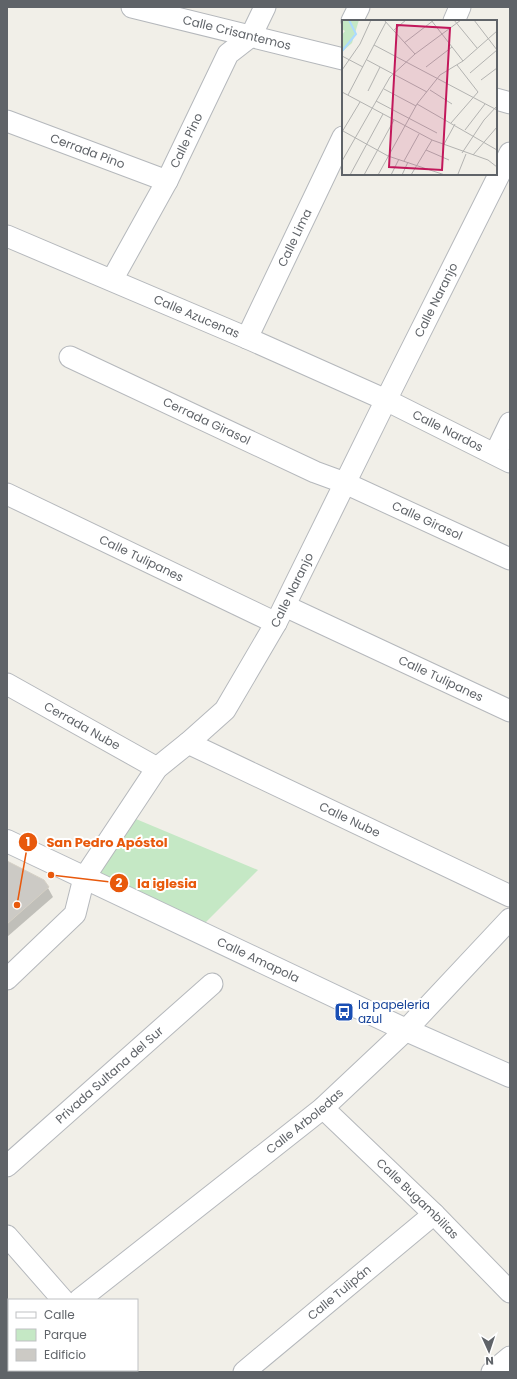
<svg xmlns="http://www.w3.org/2000/svg" width="517" height="1379" viewBox="0 0 517 1379" font-family="Poppins,sans-serif">
<style>
.green{fill:#c5e8c5}
.shadow{fill:#0003}
.building{fill:#cccac5;stroke:#d6d1c6}
.lines{fill:none;stroke-linecap:round;stroke-linejoin:round}
.street-casing{stroke:#b5b8bc;stroke-width:23}
.secondary-casing{stroke:#b6babf;stroke-width:24}
.street{stroke:#fff;stroke-width:21}
.secondary{stroke:#fff;stroke-width:22}
.labels{text-anchor:middle;stroke-width:4;stroke-linejoin:round;paint-order:stroke}
.street-label{font-size:12px;fill:#5f6368;stroke:#fff}
.transit-label{font-size:12px;fill:#164399;stroke:#fff;text-anchor:start}
.inset-river{fill:none;stroke:#aadaff;stroke-width:2}
.inset-road{fill:none;stroke:#b3b3b1;stroke-width:1}
.view{fill:#c2185b;fill-opacity:0.15;stroke:#c2185b;stroke-width:2}
.inset-edge{fill:none;stroke:#5f6368;stroke-width:2}
.leader{fill:none;stroke:#e8590c;stroke-width:1.5}
.callout-dot{fill:#e8590c;stroke:#fff;stroke-width:1.5}
.mark-label{font-size:12px;text-anchor:middle;font-weight:bold;fill:#fff}
.callout-label{font-size:13px;text-anchor:middle;font-weight:bold;fill:#e8590c;stroke:#fff;stroke-width:4;stroke-linejoin:round;paint-order:stroke}
</style>
<rect width="100%" height="100%" fill="#f1efe8"/>
<path class="green" d="M 136,819 L 258,870 L 199,929 L 79,872 Z"/>
<path class="shadow" d="M 7,862 L 48,888 L 53,897 L 7,937 Z"/>
<path class="building" d="M 7,861 L 44,880 L 49,887 L 7,924 Z"/>
<g class="lines">
<defs>
<g id="street">
<path id="s1" d="M 132,7 L 343,59"/>
<path d="M 352,21 L 359,7"/>
<path d="M 454,21 L 460,7"/>
<path d="M 496,99 L 510,103"/>
<path id="s2" d="M 7,121 L 167,181"/>
<path id="s3" d="M 7,236 L 247,338 L 386,400 L 510,462"/>
<path id="s4" d="M 112,280 L 167,181 L 228,54 L 251,36 L 265,7"/>
<path id="s5" d="M 247,338 L 343,137"/>
<path id="s6" d="M 70,357 L 315,472 L 345,483 L 510,559"/>
<path d="M 495,454 L 510,423"/>
<path id="s7" d="M 7,494 L 276,623"/>
<path id="s8" d="M 285,606 L 510,711"/>
<path id="s9" d="M 7,684 L 157,768"/>
<path id="s10" d="M 188,743 L 510,896"/>
<path id="s11" d="M 7,979 L 75,914 L 84,878 L 157,768 L 188,743 L 225,710 L 276,623 L 386,400 L 510,153"/>
<path id="s12" d="M 323,1108 L 434,1214 L 510,1292"/>
<path id="s13" d="M 7,1166 L 212,984"/>
<path d="M 7,1236 L 63,1300"/>
<path id="s14" d="M 79,1300 L 323,1108 L 406,1030 L 510,919"/>
<path d="M 7,1363 L 9,1361"/>
<path d="M 124,1370 L 126,1372"/>
<path id="s15" d="M 244,1372 L 434,1214"/>
<path d="M 492,1372 L 510,1357"/>
</g>
<g id="secondary">
<path id="s16" d="M 7,841 L 406,1030 L 510,1076"/>
</g>
</defs>
<use href="#street" class="street-casing"/>
<use href="#secondary" class="secondary-casing"/>
<use href="#street" class="street"/>
<use href="#secondary" class="secondary"/>
</g>
<defs>
<symbol id="bus-square" viewBox="-11 -11 22 22"><rect x="-9" y="-9" width="18" height="18" rx="4" fill="#1a4fb4" stroke="#fff"/><path d="M-5-6H5V4H4V6H2V4H-2V6H-4V4H-5ZM-3.5-4V0h7V-4ZM-3.5 1.2v1.5H-2V1.2ZM2 1.2v1.5H3.5V1.2Z" fill="#fff"/></symbol>
</defs>
<g fill-rule="evenodd">
<use href="#bus-square" x="333" y="1001" width="22" height="22"/>
</g>
<g class="labels">
<g class="street-label">
<text dy="4" stroke="none"><textPath href="#s1" startOffset="108">Calle Crisantemos</textPath></text>
<text dy="4" stroke="none"><textPath href="#s4" startOffset="158">Calle Pino</textPath></text>
<text dy="4" stroke="none"><textPath href="#s2" startOffset="86">Cerrada Pino</textPath></text>
<text dy="4" stroke="none"><textPath href="#s5" startOffset="111">Calle Lima</textPath></text>
<text dy="4" stroke="none"><textPath href="#s11" startOffset="814">Calle Naranjo</textPath></text>
<text dy="4" stroke="none"><textPath href="#s3" startOffset="206">Calle Azucenas</textPath></text>
<text dy="4" stroke="none"><textPath href="#s6" startOffset="151">Cerrada Girasol</textPath></text>
<text dy="4" stroke="none"><textPath href="#s3" startOffset="482">Calle Nardos</textPath></text>
<text dy="4" stroke="none"><textPath href="#s6" startOffset="393">Calle Girasol</textPath></text>
<text dy="4" stroke="none"><textPath href="#s7" startOffset="149">Calle Tulipanes</textPath></text>
<text dy="4" stroke="none"><textPath href="#s11" startOffset="490">Calle Naranjo</textPath></text>
<text dy="4" stroke="none"><textPath href="#s8" startOffset="172">Calle Tulipanes</textPath></text>
<text dy="4" stroke="none"><textPath href="#s9" startOffset="86">Cerrada Nube</textPath></text>
<text dy="4" stroke="none"><textPath href="#s10" startOffset="179">Calle Nube</textPath></text>
<text dy="4" stroke="none"><textPath href="#s16" startOffset="278">Calle Amapola</textPath></text>
<text dy="4" stroke="none"><textPath href="#s13" startOffset="137">Privada Sultana del Sur</textPath></text>
<text dy="4" stroke="none"><textPath href="#s14" startOffset="288">Calle Arboledas</textPath></text>
<text dy="4" stroke="none"><textPath href="#s12" startOffset="131">Calle Bugambilias</textPath></text>
<text dy="4" stroke="none"><textPath href="#s15" startOffset="124">Calle Tulipán</textPath></text>
</g>
<g class="transit-label">
<text x="358" y="1009">la papeleria<tspan x="358" dy="14">azul</tspan></text>
</g>
</g>
<g transform="translate(342 20)">
<rect width="155" height="155" fill="#f1efe8"/>
<path d="M 0,0 L 17,0 L 10,23 L 1,31 L 0,15 L 3,11 L 0,9 Z" fill="#c5e8c5"/>
<path class="inset-river" d="M 0,31 L 14,14 L 7,0"/>
<path class="inset-road" d="M 42,0 L 73,34M 89,0 L 121,41M 112,0 L 135,28M 132,0 L 155,30M 52,10 L 64,0M 62,23 L 92,0M 32,25 L 155,90M 0,36 L 21,47M 25,40 L 85,72M 84,47 L 110,27M 0,50 L 18,24 L 29,0M 128,53 L 155,30M 139,60 L 155,48M 42,69 L 74,86M 88,70 L 110,84M 26,71 L 38,47M 0,72 L 90,120 L 146,140 L 155,147M 6,75 L 44,2M 34,81 L 95,113M 75,84 L 155,130M 109,103 L 136,72 L 115,45M 123,110 L 143,84M 1,111 L 46,136 L 103,155M 0,112 L 18,82M 101,126 L 113,104M 84,130 L 107,140M 120,133 L 142,100 L 155,86M 131,135 L 155,107M 0,141 L 48,57 L 73,34 L 119,0M 62,141 L 77,114M 116,154 L 124,134M 8,155 L 41,94M 22,155 L 52,100M 36,155 L 75,84 L 98,55 L 121,41 L 155,11M 49,155 L 57,139M 60,155 L 66,142M 69,155 L 90,120"/>
<path class="view" d="M 55,5 L 108,8 L 100,150 L 47,147 Z"/>
<rect width="155" height="155" class="inset-edge"/>
</g>
<path class="leader" d="M17 905L28 842M51 875L119 883"/>
<g class="callout-dot">
<circle cx="17" cy="905" r="4"/>
<circle cx="51" cy="875" r="4"/>
<circle cx="28" cy="842" r="10"/>
<circle cx="119" cy="883" r="10"/>
</g>
<g class="mark-label">
<text x="28" y="846">1</text>
<text x="119" y="887">2</text>
</g>
<g class="callout-label">
<text x="107" y="847">San Pedro Apóstol</text>
<text x="167" y="888">la iglesia</text>
</g>
<rect width="517" height="1379" fill="none" stroke="#5f6368" stroke-width="16"/>
<rect x="8" y="1299" width="130" height="72" fill="#ffffff" stroke="#bfc1c3"/>
<rect x="16" y="1312" width="20" height="6" fill="#ffffff" stroke="#bfc1c3"/>
<text x="44" y="1319" font-size="12" fill="#5f6368">Calle</text>
<rect x="16" y="1329" width="20" height="12" fill="#c5e8c5" stroke="#bfc1c3"/>
<text x="44" y="1339" font-size="12" fill="#5f6368">Parque</text>
<rect x="16" y="1349" width="20" height="12" fill="#cccac5" stroke="#bfc1c3"/>
<text x="44" y="1359" font-size="12" fill="#5f6368">Edificio</text>
<g transform="translate(489 1351) rotate(177)" stroke="#ffffff" stroke-width="3" paint-order="stroke">
<path d="M0-3L7 15L0 10L-7 15Z" fill="#5f6368"/>
<text y="-6" font-size="11" font-weight="bold" text-anchor="middle" fill="#5f6368">N</text>
</g>
</svg>
